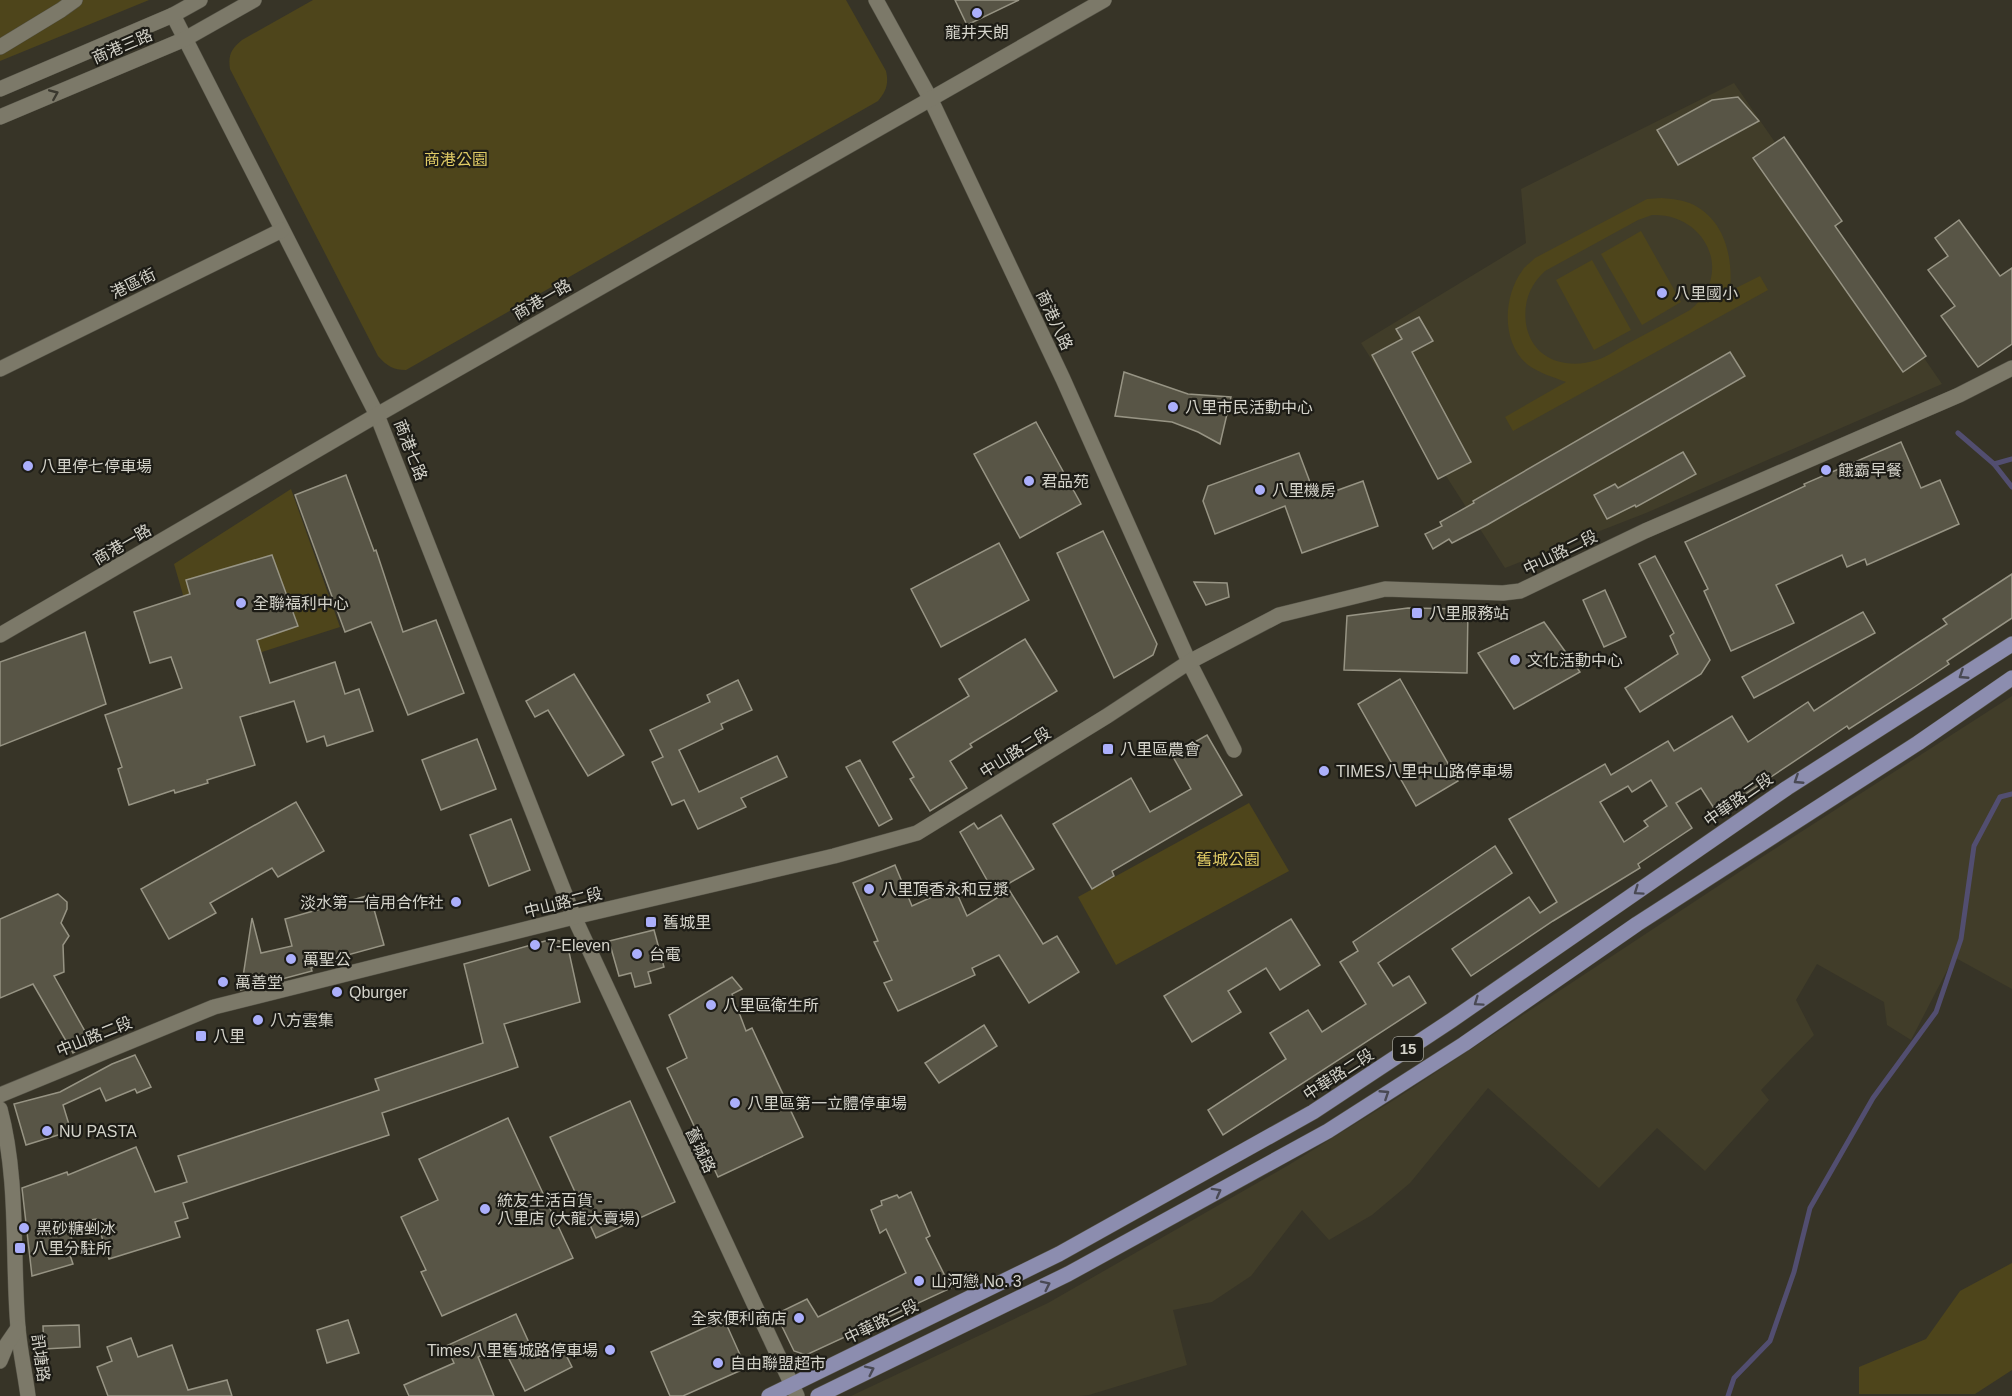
<svg xmlns="http://www.w3.org/2000/svg" width="2012" height="1396" viewBox="0 0 2012 1396" font-family="Arial,'Noto Sans TC',sans-serif">
<style>
.built{fill:#413d29}
.green{fill:#4e451b;fill-rule:evenodd}
.lines{fill:none;stroke-linecap:round;stroke-linejoin:round}
.stream{stroke:#524e70;stroke-width:5}
.building{fill:#585546;stroke:#979484;stroke-width:1.5;fill-rule:evenodd}
.street-casing{stroke:#555347;stroke-width:16}
.secondary-casing{stroke:#555347;stroke-width:16}
.primary-casing{stroke:#555347;stroke-width:16}
.street{stroke:#7c7969;stroke-width:15}
.secondary{stroke:#7c7969;stroke-width:15}
.primary{stroke:#8c8daf;stroke-width:15}
.oneway{stroke:#3a382f}
.oneway2{stroke:#494953}
.poi-dot{fill:#abaffb;stroke:#1d1c16;stroke-width:2}
.labels{text-anchor:middle;stroke-width:4.5;stroke-linejoin:round;paint-order:stroke}
.shield{fill:#1d1c16;stroke:#9d9c94;stroke-width:1.5}
.shield-label{font-size:15px;font-weight:bold;fill:#d4d3ca}
.poi-label{font-size:16px;fill:#d4d3ca;stroke:#1d1c16;text-anchor:start}
.street-label{font-size:16px;fill:#d4d3ca;stroke:#1d1c16}
.park-label{font-size:16px;fill:#dfca64;stroke:#1d1c16}
</style>
<rect width="100%" height="100%" fill="#373427"/>
<g class="built">
<path d="M 1734,83 L 1942,384 L 1646,513 L 1505,568 L 1361,343 L 1526,243 L 1521,189 Z"/>
<path d="M 2012,696 L 2012,989 L 1954,957 L 1911,1040 L 1887,1025 L 1884,1002 L 1817,964 L 1796,1000 L 1814,1035 L 1761,1090 L 1769,1100 L 1705,1171 L 1657,1128 L 1599,1188 L 1488,1088 L 1410,1183 L 1372,1215 L 1329,1240 L 1302,1210 L 1251,1276 L 1212,1302 L 1173,1310 L 1187,1365 L 1089,1395 L 1079,1396 L 851,1396 L 1048,1303 L 1287,1166 L 1397,1098 L 1762,857 Z"/>
</g>
<g class="green">
<path d="M 0,0 L 149,0 L 0,61 Z"/>
<path d="M 313,0 L 846,0 L 886,71 C 889,84 886,91 878,101 L 406,370 C 393,370 387,366 378,356 L 230,69 C 228,55 231,49 242,40 Z"/>
<path d="M 1662,198 C 1672,199 1684,200 1694,205 C 1726,222 1733,259 1730,291 L 1760,276 L 1768,290 L 1513,431 L 1505,417 L 1566,382 C 1553,377 1539,373 1528,365 C 1501,343 1503,297 1522,271 C 1525,266 1531,262 1535,258 L 1647,199 ZM 1652,215 C 1706,213 1735,274 1690,310 C 1669,322 1647,333 1625,345 C 1616,350 1607,357 1597,360 C 1566,370 1532,360 1526,324 C 1523,302 1530,285 1545,271 L 1638,220 Z"/>
<path d="M 1641,231 L 1681,302 L 1642,325 L 1601,254 Z"/>
<path d="M 1592,260 L 1631,330 L 1594,350 L 1556,280 Z"/>
<path d="M 291,489 L 340,627 L 205,670 L 174,564 Z"/>
<path d="M 1249,803 L 1289,871 L 1116,965 L 1078,897 Z"/>
<path d="M 2012,1263 L 2012,1370 L 1975,1394 L 1859,1394 L 1859,1367 L 1926,1339 L 1960,1291 Z"/>
</g>
<g class="lines">
<g class="stream">
<path d="M 1958,433 L 1994,464 L 2012,459"/>
<path d="M 1994,464 L 2012,487"/>
<path d="M 1728,1396 L 1734,1378 L 1770,1341 L 1794,1272 L 1810,1208 L 1873,1098 L 1936,1012 L 1961,939 L 1974,846 L 2000,797 L 2012,794"/>
</g>
</g>
<g class="building">
<path d="M 955,0 L 1019,0 L 967,25 Z"/>
<path d="M 1738,97 L 1759,121 L 1678,165 L 1657,130 L 1712,100 Z"/>
<path d="M 1784,137 L 1842,221 L 1835,226 L 1926,356 L 1903,372 L 1753,158 Z"/>
<path d="M 1959,220 L 2000,276 L 2012,268 L 2012,344 L 1978,367 L 1941,316 L 1955,306 L 1928,270 L 1948,256 L 1935,238 Z"/>
<path d="M 1419,317 L 1433,341 L 1412,352 L 1471,462 L 1438,479 L 1372,355 L 1402,339 L 1396,329 Z"/>
<path d="M 1730,352 L 1745,376 L 1487,525 L 1452,543 L 1449,539 L 1433,549 L 1425,534 L 1442,526 L 1440,522 L 1474,503 L 1473,501 Z"/>
<path d="M 1124,372 L 1188,394 L 1231,397 L 1220,444 L 1198,432 L 1172,422 L 1115,416 Z"/>
<path d="M 1036,422 L 1081,504 L 1020,538 L 974,454 Z"/>
<path d="M 1901,442 L 1921,488 L 1940,480 L 1959,524 L 1867,565 L 1865,559 L 1847,567 L 1842,555 L 1776,585 L 1794,623 L 1731,651 L 1704,591 L 1708,589 L 1685,542 L 1805,486 L 1804,484 Z"/>
<path d="M 1683,452 L 1696,474 L 1636,507 L 1635,505 L 1607,519 L 1594,495 L 1615,484 L 1618,488 Z"/>
<path d="M 1299,453 L 1316,498 L 1363,481 L 1378,526 L 1302,553 L 1285,506 L 1215,534 L 1203,501 L 1208,486 Z"/>
<path d="M 346,475 L 374,551 L 376,550 L 403,632 L 436,620 L 464,693 L 408,715 L 371,622 L 345,632 L 295,495 Z"/>
<path d="M 1103,531 L 1157,644 L 1153,655 L 1114,678 L 1057,553 Z"/>
<path d="M 999,543 L 1029,600 L 941,647 L 911,589 Z"/>
<path d="M 272,555 L 298,626 L 257,640 L 270,683 L 335,662 L 345,694 L 359,689 L 373,731 L 327,746 L 324,736 L 307,742 L 294,701 L 240,717 L 255,765 L 207,780 L 208,783 L 175,793 L 174,790 L 129,805 L 118,769 L 122,767 L 105,715 L 182,688 L 171,657 L 150,663 L 134,612 L 190,594 L 186,580 Z"/>
<path d="M 1655,556 L 1710,660 L 1701,674 L 1640,712 L 1625,688 L 1678,654 L 1670,636 L 1674,633 L 1639,564 Z"/>
<path d="M 2012,574 L 2012,618 L 1947,661 L 1949,664 L 1916,686 L 1849,729 L 1847,726 L 1717,813 L 1701,788 L 1676,803 L 1692,828 L 1638,864 L 1640,868 L 1553,921 L 1471,976 L 1452,949 L 1529,897 L 1540,913 L 1557,902 L 1509,819 L 1605,764 L 1611,775 L 1668,741 L 1674,751 L 1732,716 L 1748,742 L 1808,702 L 1814,711 L 1947,624 L 1943,619 ZM 1651,780 L 1667,806 L 1644,821 L 1648,826 L 1624,842 L 1600,802 L 1628,786 L 1632,792 Z"/>
<path d="M 1194,582 L 1227,583 L 1229,597 L 1206,605 Z"/>
<path d="M 1605,590 L 1626,637 L 1604,647 L 1583,600 Z"/>
<path d="M 1408,608 L 1468,609 L 1467,673 L 1344,670 L 1347,616 Z"/>
<path d="M 1863,612 L 1875,633 L 1754,698 L 1742,677 Z"/>
<path d="M 1544,622 L 1580,672 L 1514,709 L 1478,653 Z"/>
<path d="M 85,632 L 106,704 L 0,746 L 0,662 Z"/>
<path d="M 1025,639 L 1057,691 L 970,744 L 972,747 L 950,761 L 967,788 L 930,811 L 910,779 L 914,777 L 893,742 L 969,696 L 959,679 Z"/>
<path d="M 574,674 L 624,755 L 588,776 L 548,710 L 535,717 L 526,701 Z"/>
<path d="M 1400,679 L 1458,781 L 1416,806 L 1358,704 Z"/>
<path d="M 738,680 L 752,710 L 721,724 L 723,729 L 679,750 L 699,792 L 777,756 L 787,777 L 741,798 L 746,807 L 698,829 L 684,800 L 672,805 L 652,762 L 663,757 L 650,730 L 710,702 L 707,695 Z"/>
<path d="M 1207,735 L 1242,795 L 1112,871 L 1114,876 L 1092,889 L 1053,824 L 1131,778 L 1150,812 L 1191,789 L 1172,755 Z"/>
<path d="M 477,739 L 496,789 L 441,810 L 422,760 Z"/>
<path d="M 860,760 L 892,819 L 879,826 L 846,767 Z"/>
<path d="M 296,802 L 324,851 L 278,877 L 272,868 L 210,903 L 216,913 L 169,939 L 141,889 Z"/>
<path d="M 1001,815 L 1034,869 L 1006,885 L 1043,944 L 1057,936 L 1079,972 L 1029,1003 L 999,955 L 972,968 L 975,975 L 898,1011 L 884,983 L 892,980 L 874,942 L 878,941 L 853,883 L 895,865 L 912,906 L 954,887 L 967,916 L 997,898 L 960,832 L 974,823 L 978,829 Z"/>
<path d="M 511,819 L 530,870 L 489,886 L 470,835 Z"/>
<path d="M 1495,846 L 1512,873 L 1378,963 L 1393,986 L 1409,976 L 1426,1003 L 1223,1135 L 1208,1110 L 1286,1059 L 1270,1033 L 1308,1010 L 1322,1032 L 1366,1004 L 1340,962 L 1358,951 L 1353,942 Z"/>
<path d="M 58,894 L 67,902 L 67,909 L 61,923 L 69,936 L 63,945 L 64,972 L 54,976 L 91,1042 L 73,1053 L 33,984 L 0,998 L 0,919 Z"/>
<path d="M 370,895 L 384,945 L 340,957 L 340,960 L 311,968 L 312,971 L 241,990 L 252,918 L 261,953 L 292,946 L 285,919 Z"/>
<path d="M 1291,919 L 1320,965 L 1280,990 L 1266,968 L 1228,991 L 1241,1012 L 1192,1042 L 1164,996 Z"/>
<path d="M 654,930 L 664,967 L 648,972 L 651,983 L 635,987 L 631,973 L 619,976 L 609,941 Z"/>
<path d="M 552,939 L 567,943 L 580,1002 L 504,1024 L 518,1067 L 382,1113 L 389,1135 L 183,1203 L 188,1218 L 175,1222 L 180,1237 L 109,1259 L 96,1219 L 68,1224 L 74,1248 L 68,1249 L 73,1264 L 32,1276 L 22,1188 L 67,1172 L 68,1175 L 136,1147 L 155,1192 L 187,1182 L 178,1156 L 379,1090 L 375,1079 L 483,1043 L 464,964 Z"/>
<path d="M 732,977 L 742,989 L 732,994 L 746,1031 L 752,1028 L 803,1137 L 718,1177 L 667,1068 L 687,1058 L 669,1015 Z"/>
<path d="M 984,1025 L 997,1046 L 939,1083 L 925,1063 Z"/>
<path d="M 135,1055 L 151,1087 L 137,1093 L 135,1089 L 106,1101 L 100,1088 L 63,1105 L 71,1131 L 26,1145 L 14,1104 L 60,1092 L 112,1064 Z"/>
<path d="M 630,1101 L 675,1202 L 596,1238 L 550,1137 Z"/>
<path d="M 508,1118 L 573,1258 L 442,1316 L 421,1272 L 426,1270 L 401,1217 L 438,1200 L 419,1159 Z"/>
<path d="M 911,1192 L 930,1236 L 926,1238 L 951,1288 L 806,1355 L 794,1351 L 776,1314 L 807,1299 L 818,1317 L 906,1273 L 886,1229 L 880,1233 L 871,1210 L 882,1205 L 881,1201 L 897,1195 L 899,1198 Z"/>
<path d="M 516,1314 L 536,1358 L 561,1345 L 572,1367 L 525,1391 L 502,1345 L 478,1357 L 494,1396 L 409,1396 L 404,1385 L 454,1363 L 446,1346 Z"/>
<path d="M 724,1319 L 746,1368 L 683,1396 L 670,1396 L 651,1352 Z"/>
<path d="M 348,1320 L 359,1353 L 327,1363 L 317,1330 Z"/>
<path d="M 79,1325 L 80,1347 L 44,1349 L 43,1326 Z"/>
<path d="M 131,1338 L 138,1357 L 172,1345 L 188,1390 L 227,1380 L 232,1396 L 108,1396 L 97,1367 L 112,1361 L 107,1347 Z"/>
</g>
<g class="lines">
<defs>
<g id="street">
<path d="M 876,0 L 930,98 L 1063,379 L 1189,662 L 1234,750"/>
<path d="M 173,15 L 377,415 L 574,917 L 797,1396"/>
<path d="M 0,47 L 61,10 L 75,0"/>
<path d="M 0,369 L 282,230"/>
<path d="M 0,635 L 377,415 L 1104,0"/>
<path d="M 0,1109 C 19,1180 12,1256 18,1328 C 20,1351 25,1373 28,1396"/>
<path d="M 0,1361 L 7,1344 L 18,1328"/>
</g>
<g id="secondary">
<path d="M 0,89 L 173,15 L 200,0"/>
<path d="M 0,117 L 185,39 L 254,0"/>
<path d="M 0,1095 L 214,1007 L 574,917 L 834,856 L 917,833 L 1107,716 L 1189,662 L 1279,615 L 1385,589 L 1503,593 L 1520,591 L 1645,531 L 1959,395 L 2012,368"/>
</g>
<g id="primary">
<path d="M 769,1396 L 1059,1254 L 1313,1112 L 1452,1020 L 1787,788 L 2012,644"/>
<path d="M 818,1396 L 1068,1274 L 1328,1131 L 1464,1044 L 1637,924 L 1918,743 L 2012,678"/>
</g>
</defs>
<use href="#street" class="street-casing"/>
<use href="#secondary" class="secondary-casing"/>
<use href="#primary" class="primary-casing"/>
<use href="#street" class="street"/>
<use href="#secondary" class="secondary"/>
<use href="#primary" class="primary"/>
</g>
<defs><path id="oneway-chevron" d="M-2-3.5L2.5 0L-2 3.5" fill="none" stroke-width="1.6" stroke-linecap="round" stroke-linejoin="round" transform="scale(1.5)"/></defs>
<use class="oneway" href="#oneway-chevron" transform="translate(54 94) rotate(-23)"/>
<g class="oneway2">
<use href="#oneway-chevron" transform="translate(1963 675) rotate(147)"/>
<use href="#oneway-chevron" transform="translate(1798 780) rotate(147)"/>
<use href="#oneway-chevron" transform="translate(1638 891) rotate(145)"/>
<use href="#oneway-chevron" transform="translate(1478 1002) rotate(145)"/>
<use href="#oneway-chevron" transform="translate(1385 1094) rotate(-33)"/>
<use href="#oneway-chevron" transform="translate(1217 1192) rotate(-29)"/>
<use href="#oneway-chevron" transform="translate(1046 1285) rotate(-26)"/>
<use href="#oneway-chevron" transform="translate(870 1370) rotate(-26)"/>
</g>
<g class="poi-dot">
<circle cx="977" cy="13" r="6"/>
<circle cx="1662" cy="293" r="6"/>
<circle cx="1173" cy="407" r="6"/>
<circle cx="28" cy="466" r="6"/>
<circle cx="1826" cy="470" r="6"/>
<circle cx="1029" cy="481" r="6"/>
<circle cx="1260" cy="490" r="6"/>
<circle cx="241" cy="603" r="6"/>
<rect x="1411" y="607" width="12" height="12" rx="3"/>
<circle cx="1515" cy="660" r="6"/>
<rect x="1102" y="743" width="12" height="12" rx="3"/>
<circle cx="1324" cy="771" r="6"/>
<circle cx="869" cy="889" r="6"/>
<circle cx="456" cy="902" r="6"/>
<rect x="645" y="916" width="12" height="12" rx="3"/>
<circle cx="535" cy="945" r="6"/>
<circle cx="637" cy="954" r="6"/>
<circle cx="291" cy="959" r="6"/>
<circle cx="223" cy="982" r="6"/>
<circle cx="337" cy="992" r="6"/>
<circle cx="711" cy="1005" r="6"/>
<circle cx="258" cy="1020" r="6"/>
<rect x="195" y="1030" width="12" height="12" rx="3"/>
<circle cx="735" cy="1103" r="6"/>
<circle cx="47" cy="1131" r="6"/>
<circle cx="485" cy="1209" r="6"/>
<circle cx="24" cy="1228" r="6"/>
<rect x="14" y="1242" width="12" height="12" rx="3"/>
<circle cx="919" cy="1281" r="6"/>
<circle cx="799" cy="1318" r="6"/>
<circle cx="610" cy="1350" r="6"/>
<circle cx="718" cy="1363" r="6"/>
</g>
<g class="labels">
<rect class="shield" x="1393" y="1037" width="30" height="24" rx="4.5"/>
<g class="shield-label">
<text x="1408" y="1054">15</text>
</g>
<g class="poi-label">
<text x="977" y="38" text-anchor="middle">龍井天朗</text>
<text x="1674" y="299">八里國小</text>
<text x="1185" y="413">八里市民活動中心</text>
<text x="40" y="472">八里停七停車場</text>
<text x="1838" y="476">餓霸早餐</text>
<text x="1041" y="487">君品苑</text>
<text x="1272" y="496">八里機房</text>
<text x="253" y="609">全聯福利中心</text>
<text x="1429" y="619">八里服務站</text>
<text x="1527" y="666">文化活動中心</text>
<text x="1120" y="755">八里區農會</text>
<text x="1336" y="777">TIMES八里中山路停車場</text>
<text x="881" y="895">八里頂香永和豆漿</text>
<text x="444" y="908" text-anchor="end">淡水第一信用合作社</text>
<text x="663" y="928">舊城里</text>
<text x="547" y="951">7-Eleven</text>
<text x="649" y="960">台電</text>
<text x="303" y="965">萬聖公</text>
<text x="235" y="988">萬善堂</text>
<text x="349" y="998">Qburger</text>
<text x="723" y="1011">八里區衛生所</text>
<text x="270" y="1026">八方雲集</text>
<text x="213" y="1042">八里</text>
<text x="747" y="1109">八里區第一立體停車場</text>
<text x="59" y="1137">NU PASTA</text>
<text x="497" y="1206">統友生活百貨 -<tspan x="497" dy="18">八里店 (大龍大賣場)</tspan></text>
<text x="36" y="1234">黑砂糖剉冰</text>
<text x="32" y="1254">八里分駐所</text>
<text x="931" y="1287">山河戀 No. 3</text>
<text x="787" y="1324" text-anchor="end">全家便利商店</text>
<text x="598" y="1356" text-anchor="end">Times八里舊城路停車場</text>
<text x="730" y="1369">自由聯盟超市</text>
</g>
<g class="street-label">
<text transform="translate(122 46) rotate(-23)" y="6">商港三路</text>
<text transform="translate(133 283) rotate(-26)" y="6">港區街</text>
<text transform="translate(542 299) rotate(-30)" y="6">商港一路</text>
<text transform="translate(1055 320) rotate(65)" y="6">商港八路</text>
<text transform="translate(411 450) rotate(69)" y="6">商港七路</text>
<text transform="translate(122 544) rotate(-30)" y="6">商港一路</text>
<text transform="translate(1560 552) rotate(-26)" y="6">中山路二段</text>
<text transform="translate(1015 752) rotate(-32)" y="6">中山路二段</text>
<text transform="translate(1738 799) rotate(-35)" y="6">中華路二段</text>
<text transform="translate(563 902) rotate(-14)" y="6">中山路二段</text>
<text transform="translate(94 1036) rotate(-22)" y="6">中山路二段</text>
<text transform="translate(1338 1074) rotate(-33)" y="6">中華路二段</text>
<text transform="translate(701 1150) rotate(65)" y="6">舊城路</text>
<text transform="translate(881 1321) rotate(-26)" y="6">中華路二段</text>
<text transform="translate(41 1358) rotate(82)" y="6">訊塘路</text>
</g>
<g class="park-label">
<text x="456" y="165">商港公園</text>
<text x="1228" y="865">舊城公園</text>
</g>
</g>
</svg>
